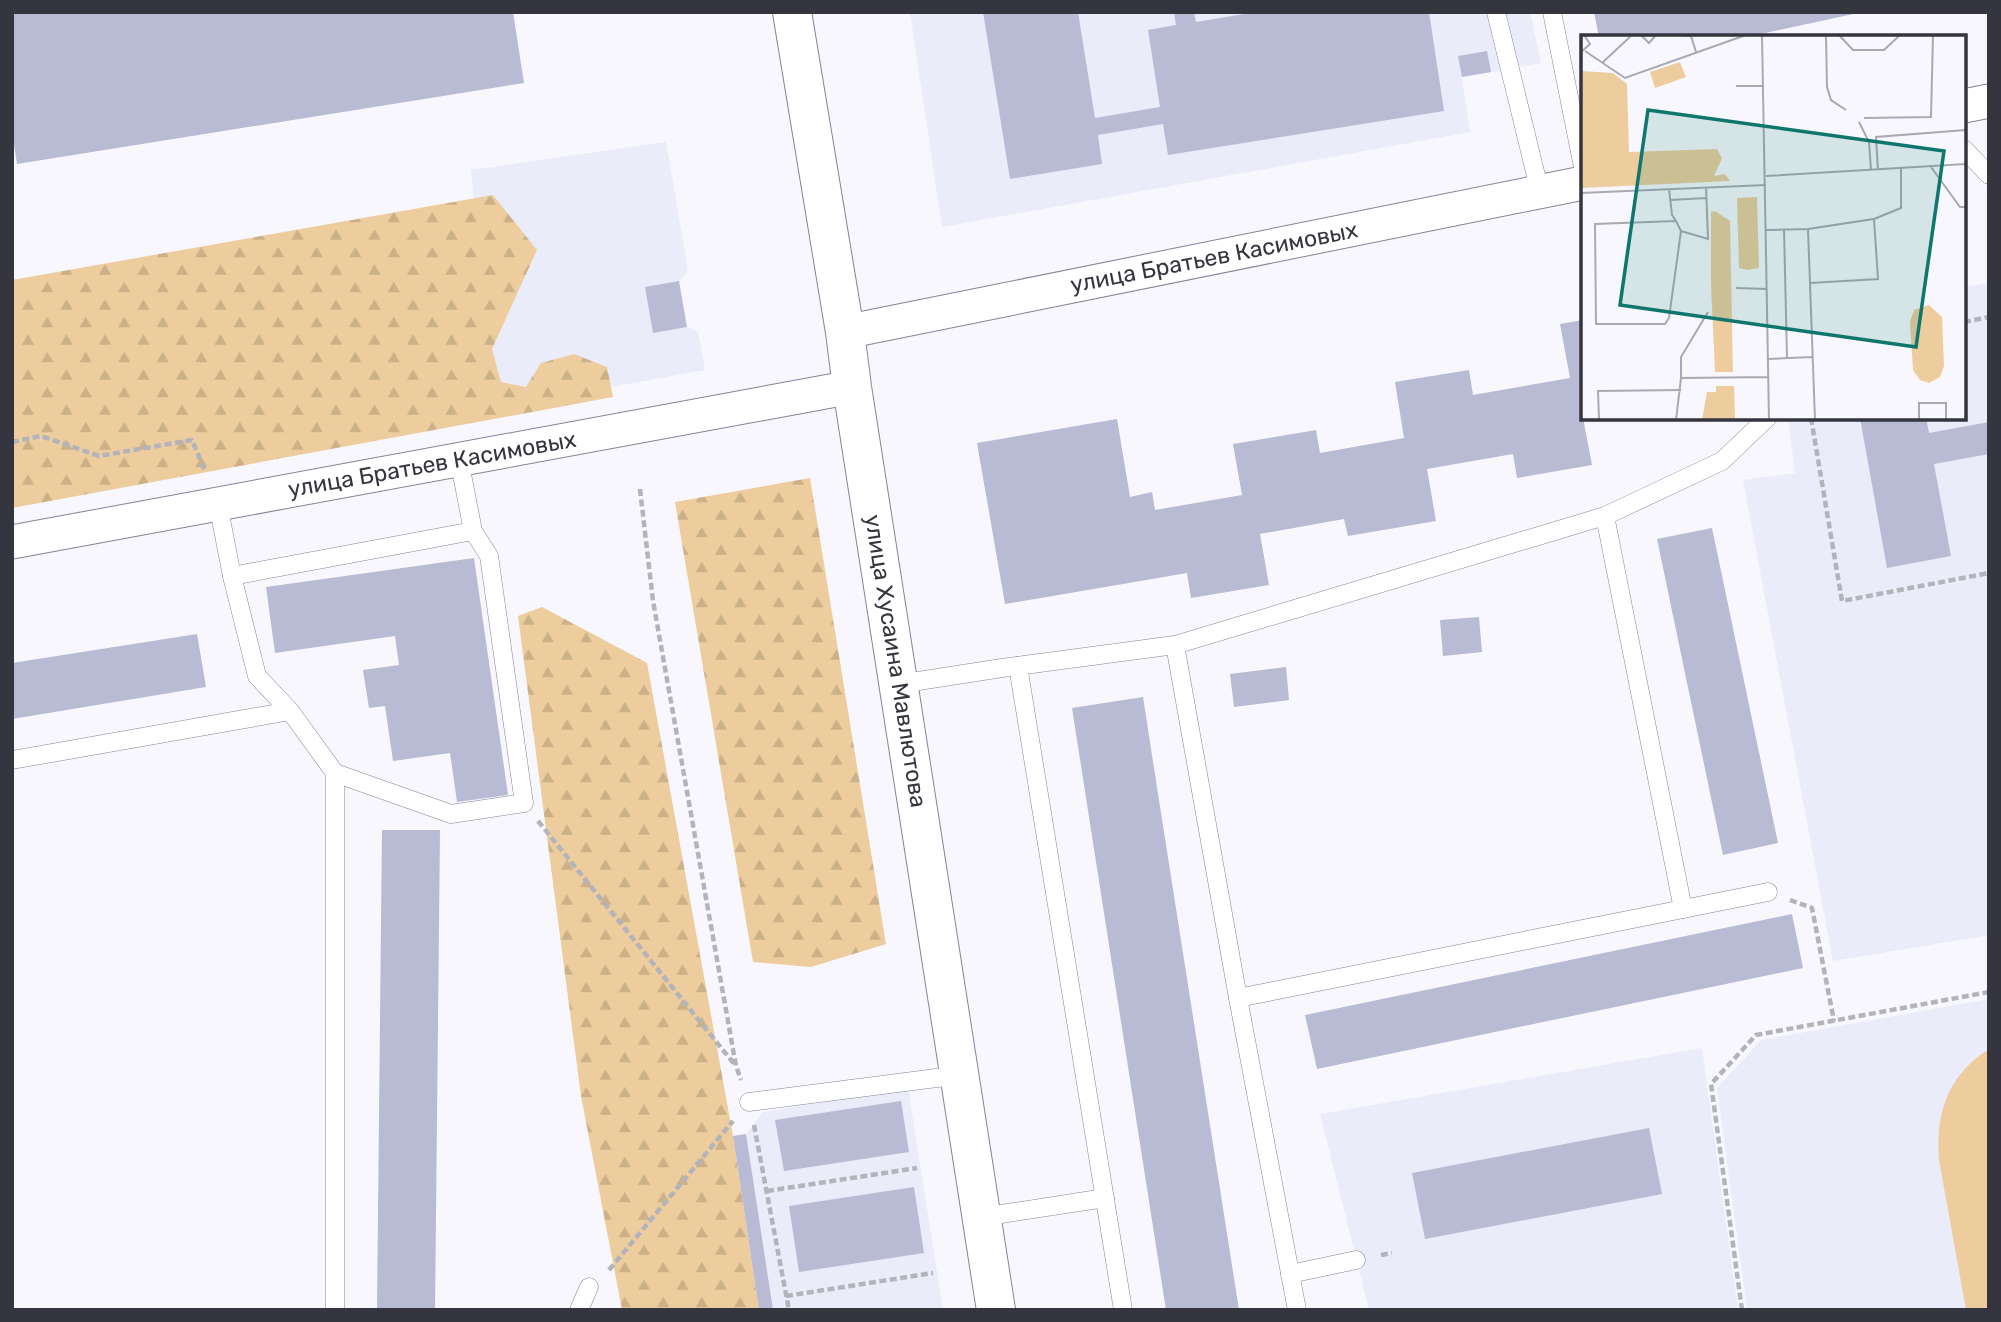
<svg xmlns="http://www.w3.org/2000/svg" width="2001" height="1322" viewBox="0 0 2001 1322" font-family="Rubik,sans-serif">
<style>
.built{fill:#ebecfa}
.forest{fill:url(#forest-firs)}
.garden{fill:#edcd9d}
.building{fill:#b9bad4}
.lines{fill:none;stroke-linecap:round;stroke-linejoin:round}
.lane-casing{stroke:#83839c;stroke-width:19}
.street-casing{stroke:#83839c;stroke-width:35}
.secondary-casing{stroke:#83839c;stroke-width:40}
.path{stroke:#b3b3bb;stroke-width:4.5;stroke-dasharray:7 3.5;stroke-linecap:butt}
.lane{stroke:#fff;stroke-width:18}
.street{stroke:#fff;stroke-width:33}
.secondary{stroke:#fff;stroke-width:38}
.labels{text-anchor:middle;stroke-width:7;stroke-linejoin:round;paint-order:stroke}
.street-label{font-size:23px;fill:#353540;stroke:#fff}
.inset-road{fill:none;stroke:#a9a9b1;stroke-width:2}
.view{fill:#0f766e;fill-opacity:0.15;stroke:#0f766e;stroke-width:3.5}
.inset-edge{fill:none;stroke:#353540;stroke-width:3.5}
</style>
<defs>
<pattern id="forest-firs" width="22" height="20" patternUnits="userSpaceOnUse" patternTransform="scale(1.75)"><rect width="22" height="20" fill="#edcd9d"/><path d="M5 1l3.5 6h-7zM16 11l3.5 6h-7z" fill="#ccb188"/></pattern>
</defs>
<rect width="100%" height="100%" fill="#f7f7fd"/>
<g class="built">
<path d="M 910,12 L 1530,12 L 1541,63 L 1462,77 L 1470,132 L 942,227 Z"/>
<path d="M 666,142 L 688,270 L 679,282 L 687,327 L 698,332 L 705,370 L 493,408 L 471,170 Z"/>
<path d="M 1989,283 L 1989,935 L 1833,961 L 1743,480 L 1795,473 L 1788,418 L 1964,418 L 1964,287 Z"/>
<path d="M 1989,999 L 1989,1310 L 1747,1310 L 1717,1088 L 1761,1040 Z"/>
<path d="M 1702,1048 L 1738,1310 L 1369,1310 L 1320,1114 Z"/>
<path d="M 908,1088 L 943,1310 L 759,1310 L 733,1136 L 746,1134 L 763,1112 Z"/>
</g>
<g class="forest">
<path d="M 493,195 L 537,250 L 492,349 L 501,382 L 526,387 L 541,363 L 574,354 L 607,367 L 613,397 L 12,508 L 12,280 Z"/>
<path d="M 810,478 L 886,944 L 811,967 L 753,962 L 675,502 Z"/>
<path d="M 542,607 L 647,663 L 733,1136 L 759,1310 L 622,1310 L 581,1096 L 518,616 Z"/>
</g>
<path class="garden" d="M 1989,1049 L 1989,1310 L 1966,1310 L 1939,1160 C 1935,1113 1948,1075 1989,1049 Z"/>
<g class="building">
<path d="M 12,12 L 513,12 L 524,83 L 17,164 L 12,132 Z"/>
<path d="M 983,12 L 1078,12 L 1095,118 L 1160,107 L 1148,30 L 1176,25 L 1174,12 L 1194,12 L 1196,22 L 1256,12 L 1429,12 L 1444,111 L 1168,155 L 1163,124 L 1098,135 L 1102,164 L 1010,179 Z"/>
<path d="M 1594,12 L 1858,12 L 1858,13 L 1747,37 L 1599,37 Z"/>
<path d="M 1487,51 L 1491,72 L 1462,77 L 1458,56 Z"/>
<path d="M 679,281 L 687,327 L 653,333 L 645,287 Z"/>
<path d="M 1583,320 L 1583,418 L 1592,465 L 1517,478 L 1513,454 L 1427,469 L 1436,521 L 1348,536 L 1344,519 L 1260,534 L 1269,585 L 1191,598 L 1187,573 L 1005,604 L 977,443 L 1117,419 L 1130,497 L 1152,492 L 1155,510 L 1242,495 L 1233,444 L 1316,430 L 1320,453 L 1404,438 L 1395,382 L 1469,370 L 1473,395 L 1570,378 L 1560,324 Z"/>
<path d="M 1860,418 L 1926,418 L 1929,433 L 1989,422 L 1989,454 L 1934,464 L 1951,556 L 1887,568 Z"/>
<path d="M 1712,528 L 1778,843 L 1723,855 L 1657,539 Z"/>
<path d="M 474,558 L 508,795 L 457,802 L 450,753 L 393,761 L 385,706 L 369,708 L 363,670 L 399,665 L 395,636 L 275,653 L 266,587 Z"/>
<path d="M 1479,617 L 1482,652 L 1443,656 L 1440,620 Z"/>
<path d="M 197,634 L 206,687 L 12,719 L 12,663 Z"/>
<path d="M 1286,667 L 1289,700 L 1234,707 L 1230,674 Z"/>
<path d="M 1143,697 L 1156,781 L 1239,1310 L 1166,1310 L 1072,708 Z"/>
<path d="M 382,830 L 440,830 L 435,1310 L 377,1310 Z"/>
<path d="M 1792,914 L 1803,968 L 1317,1069 L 1305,1015 Z"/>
<path d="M 901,1101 L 909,1152 L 784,1171 L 775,1120 Z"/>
<path d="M 1649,1128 L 1662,1194 L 1425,1239 L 1412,1173 Z"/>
<path d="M 746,1134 L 773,1310 L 759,1310 L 733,1136 Z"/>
<path d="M 914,1187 L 924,1253 L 799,1272 L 789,1206 Z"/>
</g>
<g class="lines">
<defs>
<g id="lane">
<path d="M 1496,12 L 1540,192"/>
<path d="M 1552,12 L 1583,167"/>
<path d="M 1964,149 L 1989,175"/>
<path d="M 218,504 L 232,576 L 257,676 L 290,711 L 335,773 L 335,1310"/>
<path d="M 1605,516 L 1722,461 L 1767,418"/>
<path d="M 232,576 L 473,531"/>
<path d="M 1175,645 L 1605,516 L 1683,909 L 1238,998"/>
<path d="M 1018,666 L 1123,1310"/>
<path d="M 899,684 L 1002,668 L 1175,645 L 1238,998 L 1297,1310"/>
<path d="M 12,760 L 290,711"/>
<path d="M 335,773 L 451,814 L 524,803 L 489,556 L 473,531 L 459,459"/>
<path d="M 1683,909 L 1768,892"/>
<path d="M 749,1102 L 960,1075"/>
<path d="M 982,1217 L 1105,1198"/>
<path d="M 1290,1274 L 1356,1260"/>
<path d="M 579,1310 L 589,1287"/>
</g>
<g id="street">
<path d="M 1964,106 L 1989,101"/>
<path d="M 845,332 L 1583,183"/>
<path d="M 12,542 L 852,387"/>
</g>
<path id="secondary" d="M 792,12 L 845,332 L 852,387 L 996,1310"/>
</defs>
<use href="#lane" class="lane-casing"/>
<use href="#street" class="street-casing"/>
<use href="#secondary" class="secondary-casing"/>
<g class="path">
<path d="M 1964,322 L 1989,317"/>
<path d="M 1811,418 L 1842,601 L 1989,573"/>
<path d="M 12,442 L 41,436 L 99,456 L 192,440 L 205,471"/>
<path d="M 640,489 L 653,601 L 736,1066 L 741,1080"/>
<path d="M 538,821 L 735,1065"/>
<path d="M 1790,900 L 1812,908 L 1834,1021"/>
<path d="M 754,1125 L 789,1310"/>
<path d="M 767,1191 L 917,1168"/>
<path d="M 1381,1255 L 1392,1253"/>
<path d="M 609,1270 L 733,1121"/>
<path d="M 786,1296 L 933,1273"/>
<path d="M 1742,1310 L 1711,1084 L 1756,1035 L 1989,992"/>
</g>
<use href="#lane" class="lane"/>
<use href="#street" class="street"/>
<use href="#secondary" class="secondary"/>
</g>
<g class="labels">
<g class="street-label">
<text transform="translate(1214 257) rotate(-11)" y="8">улица Братьев Касимовых</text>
<text transform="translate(432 464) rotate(-10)" y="8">улица Братьев Касимовых</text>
<text transform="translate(896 661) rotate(81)" y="8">улица Хусаина Мавлютова</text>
</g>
</g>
<g transform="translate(1581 35)">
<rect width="385" height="385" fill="#f7f7fd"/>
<path d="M 0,36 L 32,38 L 46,49 L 48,117 L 136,114 L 141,123 L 133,141 L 144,139 L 149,146 L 0,153 ZM 176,162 L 178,233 L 166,235 L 158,233 L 156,163 ZM 134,176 L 149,186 L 152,337 L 134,337 L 130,249 L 130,177 ZM 135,351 L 153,351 L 154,385 L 121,385 L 126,357 L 135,357 Z" fill="#edcd9d"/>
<path d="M 99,27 L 105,42 L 74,53 L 69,37 ZM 348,270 L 361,282 L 363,331 L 359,342 L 348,348 L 339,345 L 332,335 L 329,287 L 333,275 Z" fill="#edcd9d"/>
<path class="inset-road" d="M 60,0 L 68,8 L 75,0M 98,0 L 110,1 L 115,17M 181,0 L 188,385M 245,0 L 246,52 L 250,65 L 265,75M 258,0 L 272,15 L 303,15 L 319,0M 4,16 L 44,43 L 165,0M 0,17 L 9,9 L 3,0M 21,28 L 51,0M 155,51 L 183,51M 283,83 L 350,82 L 352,0M 278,87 L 288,107 L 290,135M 350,132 L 379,172 L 385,172M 297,135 L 295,102 L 385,95M 185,141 L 385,129M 88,154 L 91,180 L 95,186 L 100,196 L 88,283 L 84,289 L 15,289 L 14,189 L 95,186M 0,158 L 185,150M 89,165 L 126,163M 293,184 L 320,173 L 320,133M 203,194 L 206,323M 227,194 L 293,184 L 297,244 L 229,248M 185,195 L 227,194 L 234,385M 100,196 L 127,204 L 125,152M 155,253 L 186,254M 385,295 L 385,358M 187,324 L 231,322M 100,343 L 100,322 L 127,277M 18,385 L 17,356 L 100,355M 95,385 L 100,343 L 187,342M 338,385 L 338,368 L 365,368 L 365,385"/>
<path class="view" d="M 67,75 L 363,116 L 335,312 L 39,270 Z"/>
<rect width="385" height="385" class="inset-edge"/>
</g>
<rect width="2001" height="1322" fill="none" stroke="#353540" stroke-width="28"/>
</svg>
